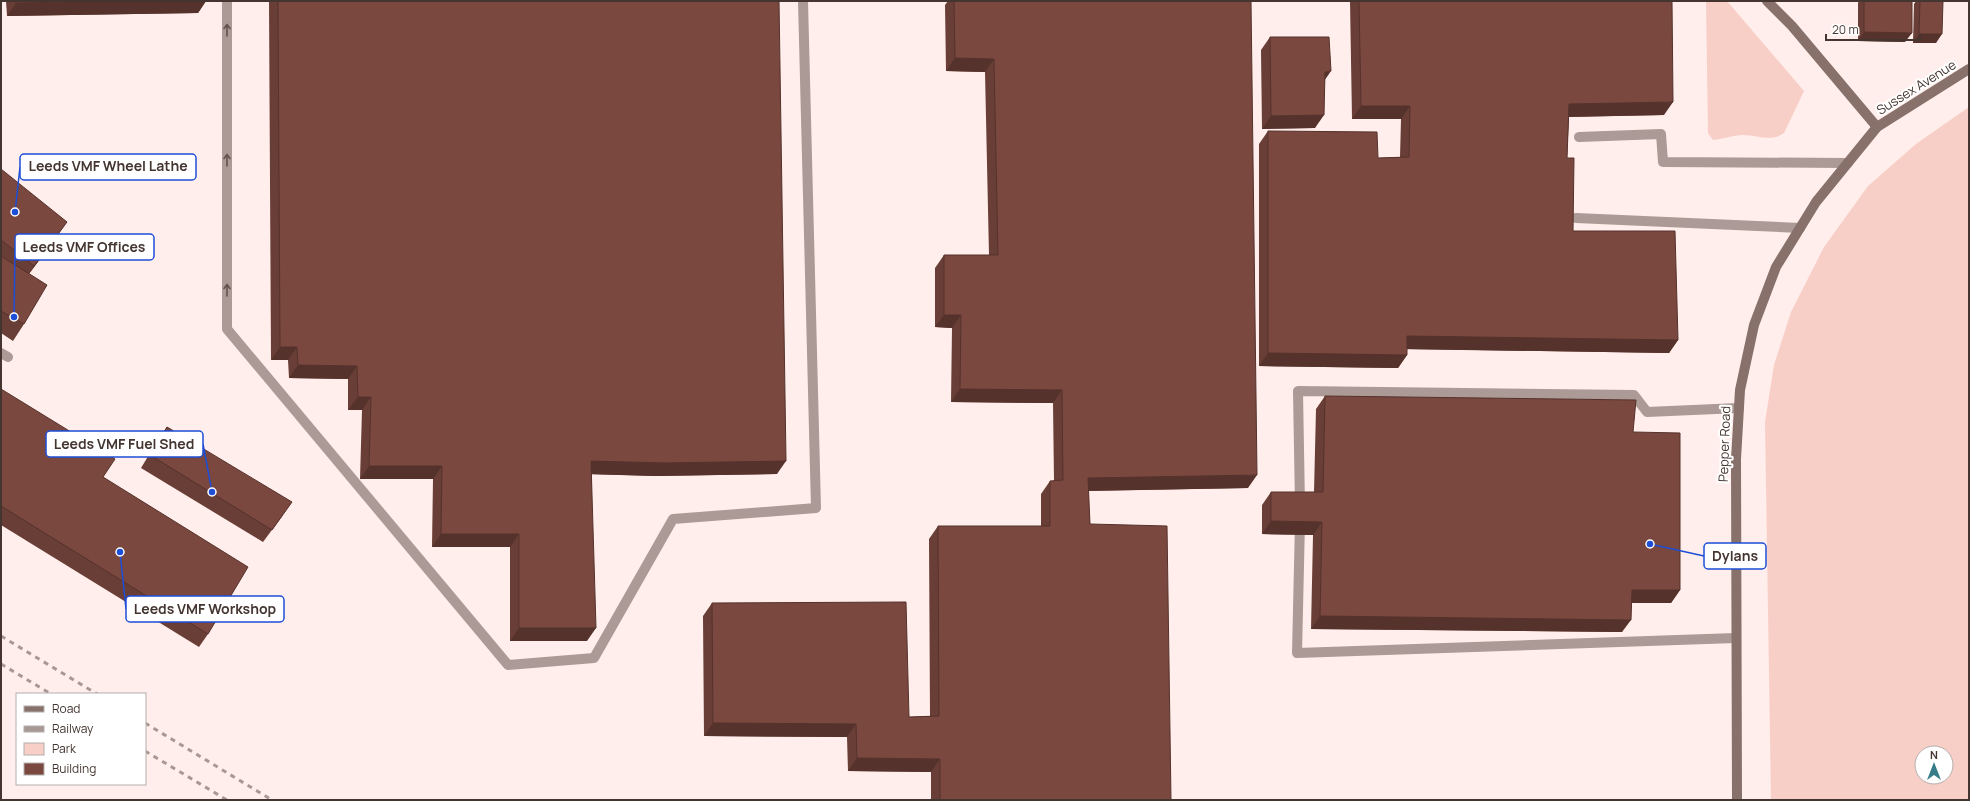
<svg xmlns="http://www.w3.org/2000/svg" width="1970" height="801" viewBox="0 0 1970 801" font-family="Manrope,sans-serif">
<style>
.green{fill:#f8cfc7;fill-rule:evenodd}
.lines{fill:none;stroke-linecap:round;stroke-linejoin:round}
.lane{stroke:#ab9a96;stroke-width:10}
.secondary{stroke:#88706b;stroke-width:10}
.rail{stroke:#a89894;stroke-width:3;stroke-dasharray:5 5;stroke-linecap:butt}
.wall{fill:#693e36}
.shaded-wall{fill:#55322c}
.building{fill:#7a483f;stroke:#55322c}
.oneway{stroke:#63534f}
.labels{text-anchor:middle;stroke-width:4;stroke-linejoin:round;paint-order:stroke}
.street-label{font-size:13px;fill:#443531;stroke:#fff}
.leader{fill:none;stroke:#1d4ed8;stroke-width:1.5}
.callout-dot{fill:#1d4ed8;stroke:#fff;stroke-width:1.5}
.callout{fill:#fff;stroke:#1d4ed8;stroke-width:1.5}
.callout-label{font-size:14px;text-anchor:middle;font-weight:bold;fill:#443531}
</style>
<rect width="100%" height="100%" fill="#ffeeeb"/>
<g class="green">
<path d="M 1706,1 L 1727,1 L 1804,91 L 1784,133 C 1770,143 1757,134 1741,135 C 1731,136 1722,139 1713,140 L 1708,133 Z"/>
<path d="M 1969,107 L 1969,800 L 1771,800 L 1765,422 L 1774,365 L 1791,312 L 1824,247 L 1868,186 L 1916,144 ZM 1922,753 L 1946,753 L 1946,777 L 1922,777 Z"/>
</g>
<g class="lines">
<g class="lane">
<path d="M 227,1 L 227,329 L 508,665 L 594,658 L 673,519 L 816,508 L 803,1"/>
<path d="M 1579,137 L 1661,134 L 1663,162 L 1848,163"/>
<path d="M 1576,218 L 1800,228"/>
<path d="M 1,353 L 8,357"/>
<path d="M 1300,506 L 1298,391 L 1634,395 L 1647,412 L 1739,408"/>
<path d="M 1300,522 L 1297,653 L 1736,638"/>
</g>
<g class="secondary">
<path d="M 1767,1 L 1792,26 L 1877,127"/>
<path d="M 1737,800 L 1736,459 L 1740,390 L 1754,325 L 1776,267 L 1816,202 L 1877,127 L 1969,69"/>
</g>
<g class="rail">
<path d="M 1,636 L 97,694"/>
<path d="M 1,664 L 51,694"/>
<path d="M 145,723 L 272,800"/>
<path d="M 145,751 L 227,800"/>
</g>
</g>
<g class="wall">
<path d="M 6,1 L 206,1 L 198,13 L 7,16 Z"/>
<path d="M 269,1 L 779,1 L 777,474 L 656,476 L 592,474 L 587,641 L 510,641 L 510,547 L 432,547 L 433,479 L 360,479 L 362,410 L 348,410 L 348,379 L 289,378 L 288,360 L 271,360 Z"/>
<path d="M 948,1 L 1251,1 L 1248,488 L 1088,491 L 1090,524 L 1171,800 L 931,800 L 931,772 L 848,771 L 847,737 L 704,736 L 703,616 L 712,603 L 909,717 L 930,716 L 929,539 L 938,526 L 1041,526 L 1041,494 L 1050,481 L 1054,481 L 1053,403 L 951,402 L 952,328 L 935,327 L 935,268 L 944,255 L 989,255 L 985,72 L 946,71 L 945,5 Z"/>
<path d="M 1350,1 L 1672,1 L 1664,115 L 1569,117 L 1567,158 L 1573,231 L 1678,340 L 1669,353 L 1407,349 L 1407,355 L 1398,368 L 1259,366 L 1259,144 L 1268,131 L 1378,158 L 1400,157 L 1401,119 L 1352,119 Z"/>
<path d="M 1859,1 L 1912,1 L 1905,42 L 1858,41 L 1858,3 Z"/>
<path d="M 1916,1 L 1943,1 L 1936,43 L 1913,43 L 1914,4 Z"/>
<path d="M 1270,37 L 1325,79 L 1315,128 L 1262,129 L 1261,50 Z"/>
<path d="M 1,169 L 58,235 L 29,274 L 24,324 L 13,341 L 1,333 Z"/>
<path d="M 1,389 L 103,477 L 208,634 L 199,647 L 1,525 Z"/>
<path d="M 1325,396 L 1633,432 L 1680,590 L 1671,603 L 1631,603 L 1622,632 L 1311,629 L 1313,535 L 1262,534 L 1262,505 L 1271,492 L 1314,492 L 1316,409 Z"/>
<path d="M 167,427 L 283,515 L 263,542 L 141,468 L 158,440 Z"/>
</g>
<g class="shaded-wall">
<path d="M 121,1 L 206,1 L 198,13 L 7,16 L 16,3 Z"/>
<path d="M 1864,32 L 1912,33 L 1905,42 L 1858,41 Z"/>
<path d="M 1919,34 L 1942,34 L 1936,43 L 1913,43 Z"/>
<path d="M 955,58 L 994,59 L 985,72 L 946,71 Z"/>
<path d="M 1331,71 L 1322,84 L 1325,72 Z"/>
<path d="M 1673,102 L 1664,115 L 1560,117 L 1569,104 Z"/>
<path d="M 1361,106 L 1410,106 L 1401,119 L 1352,119 Z"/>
<path d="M 1324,115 L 1315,128 L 1262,129 L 1271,116 Z"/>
<path d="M 67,222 L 58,235 L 25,279 L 34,266 Z"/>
<path d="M 944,315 L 961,315 L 952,328 L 935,327 Z"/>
<path d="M 1407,336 L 1678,340 L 1669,353 L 1398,349 Z"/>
<path d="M 280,347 L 297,347 L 288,360 L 271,360 Z"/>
<path d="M 1268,353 L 1407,355 L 1398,368 L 1259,366 Z"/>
<path d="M 298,365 L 357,366 L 348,379 L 289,378 Z"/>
<path d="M 960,389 L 1062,390 L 1053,403 L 951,402 Z"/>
<path d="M 358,397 L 371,397 L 362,410 L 348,410 Z"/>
<path d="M 591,461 L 786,461 L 777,474 L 656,476 L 582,474 Z"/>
<path d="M 369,466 L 442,466 L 433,479 L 360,479 Z"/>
<path d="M 1257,475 L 1248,488 L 1079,491 L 1088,478 Z"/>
<path d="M 1271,521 L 1322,522 L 1313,535 L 1262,534 Z"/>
<path d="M 441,534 L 519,534 L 510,547 L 432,547 Z"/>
<path d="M 1632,590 L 1680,590 L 1671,603 L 1623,603 Z"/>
<path d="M 1320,616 L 1631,620 L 1622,632 L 1311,629 Z"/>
<path d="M 519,628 L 596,628 L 587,641 L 510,641 Z"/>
<path d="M 713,723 L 856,724 L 847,737 L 704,736 Z"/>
<path d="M 857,758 L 940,759 L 931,772 L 848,771 Z"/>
</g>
<g class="building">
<path d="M 16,1 L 121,1 L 16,3 Z"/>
<path d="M 278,1 L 779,1 L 786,461 L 665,463 L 591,461 L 596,628 L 519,628 L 519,534 L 441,534 L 442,466 L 369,466 L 371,397 L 358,397 L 357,366 L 298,365 L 297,347 L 280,347 Z"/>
<path d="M 954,1 L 1251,1 L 1257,475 L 1088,478 L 1090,524 L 1167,526 L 1171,800 L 940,800 L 940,759 L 857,758 L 856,724 L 713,723 L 712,603 L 906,602 L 909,717 L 939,716 L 938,526 L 1050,526 L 1050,481 L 1063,480 L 1062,390 L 960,389 L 961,315 L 944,315 L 944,255 L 998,255 L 994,59 L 955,58 Z"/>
<path d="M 1359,1 L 1672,1 L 1673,102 L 1569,104 L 1567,158 L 1574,158 L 1573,231 L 1675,231 L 1678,340 L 1407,336 L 1407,355 L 1268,353 L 1268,131 L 1377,132 L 1378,158 L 1409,157 L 1410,106 L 1361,106 Z"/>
<path d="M 1864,1 L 1912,1 L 1912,33 L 1864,32 Z"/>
<path d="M 1920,1 L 1943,1 L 1942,34 L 1919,34 Z"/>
<path d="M 1270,37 L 1329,37 L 1331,71 L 1325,72 L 1324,115 L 1271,116 Z"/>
<path d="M 1,169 L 67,222 L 34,266 L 1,240 Z"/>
<path d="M 1,256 L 47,285 L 24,324 L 1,311 Z"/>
<path d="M 1,389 L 115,459 L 103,477 L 248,567 L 208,634 L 1,506 Z"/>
<path d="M 1325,396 L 1636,400 L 1633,432 L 1680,433 L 1680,590 L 1632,590 L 1631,620 L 1320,616 L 1322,522 L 1271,521 L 1271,492 L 1323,492 Z"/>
<path d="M 167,427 L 292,502 L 272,530 L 150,455 Z"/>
</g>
<defs><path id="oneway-shaft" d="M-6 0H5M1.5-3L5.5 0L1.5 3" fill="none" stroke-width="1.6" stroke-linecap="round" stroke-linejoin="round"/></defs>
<g class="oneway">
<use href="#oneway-shaft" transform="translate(227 30) rotate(-90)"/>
<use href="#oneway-shaft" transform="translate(227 160) rotate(-90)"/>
<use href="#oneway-shaft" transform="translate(227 290) rotate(-90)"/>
</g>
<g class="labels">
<g class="street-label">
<text transform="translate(1916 87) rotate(-32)" y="5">Sussex Avenue</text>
<text transform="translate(1724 444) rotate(-88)" y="5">Pepper Road</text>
</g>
</g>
<path class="leader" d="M15 212L20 167M14 317L15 247M212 492L203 444M1650 544L1704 556M120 552L126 609"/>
<g class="callout-dot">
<circle cx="15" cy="212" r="4"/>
<circle cx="14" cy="317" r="4"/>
<circle cx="212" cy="492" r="4"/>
<circle cx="1650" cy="544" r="4"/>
<circle cx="120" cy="552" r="4"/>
</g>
<g class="callout">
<rect x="20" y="154" width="176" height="26" rx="4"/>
<rect x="15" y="234" width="139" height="26" rx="4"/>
<rect x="46" y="431" width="157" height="26" rx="4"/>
<rect x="1704" y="543" width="62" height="26" rx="4"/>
<rect x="126" y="596" width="158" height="26" rx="4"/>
</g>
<g class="callout-label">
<text x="108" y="171">Leeds VMF Wheel Lathe</text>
<text x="84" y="252">Leeds VMF Offices</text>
<text x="124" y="449">Leeds VMF Fuel Shed</text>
<text x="1735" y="561">Dylans</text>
<text x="205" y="614">Leeds VMF Workshop</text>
</g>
<rect width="1970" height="801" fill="none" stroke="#443531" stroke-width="4"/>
<rect x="16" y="693" width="130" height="92" fill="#ffffff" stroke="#b4aead"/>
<rect x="24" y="706" width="20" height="6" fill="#88706b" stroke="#b4aead"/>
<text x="52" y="713" font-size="12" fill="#443531">Road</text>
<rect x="24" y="726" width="20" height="6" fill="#a89894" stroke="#b4aead"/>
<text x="52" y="733" font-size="12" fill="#443531">Railway</text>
<rect x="24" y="743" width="20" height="12" fill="#f8cfc7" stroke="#b4aead"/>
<text x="52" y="753" font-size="12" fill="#443531">Park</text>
<rect x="24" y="763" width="20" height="12" fill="#7a483f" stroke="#b4aead"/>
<text x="52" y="773" font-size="12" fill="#443531">Building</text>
<g transform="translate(1934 765)"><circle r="19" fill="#ffffff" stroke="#b4aead"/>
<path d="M0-3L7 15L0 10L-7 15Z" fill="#377c89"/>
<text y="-6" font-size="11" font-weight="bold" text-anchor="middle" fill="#443531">N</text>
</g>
<path d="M1826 34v6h94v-6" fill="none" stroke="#443531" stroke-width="2"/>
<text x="1832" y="34" font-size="12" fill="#443531" stroke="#ffffff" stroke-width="3" paint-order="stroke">20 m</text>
</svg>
